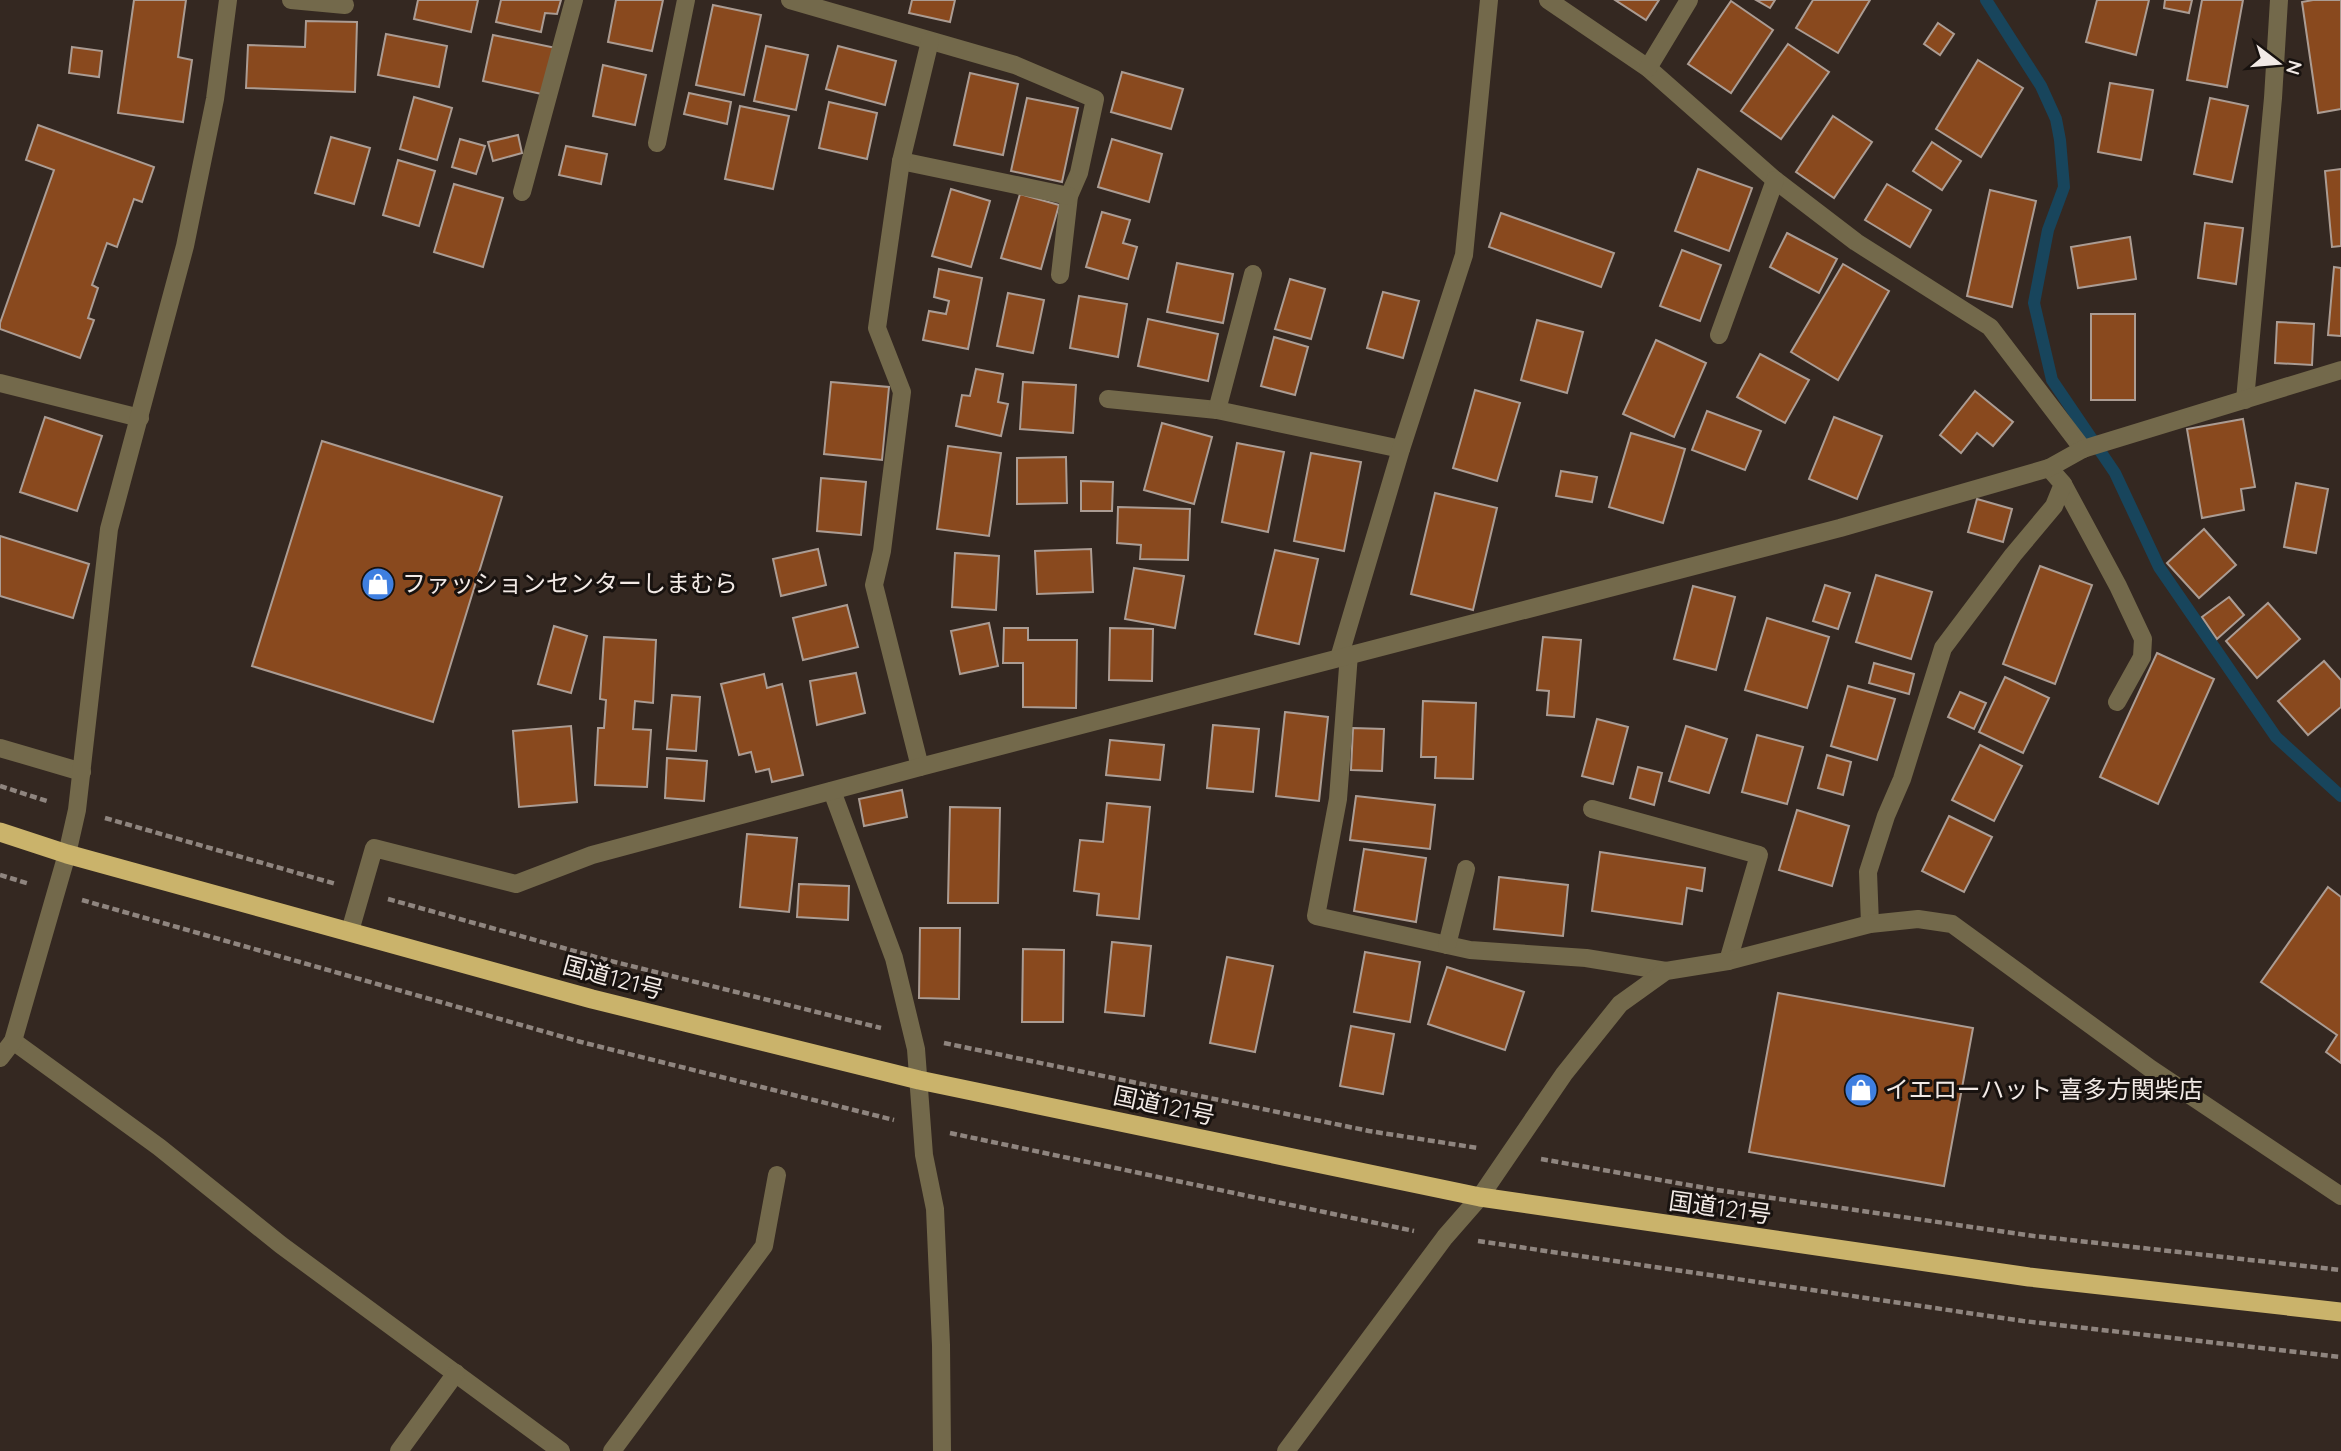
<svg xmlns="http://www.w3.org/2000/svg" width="2341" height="1451" viewBox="0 0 2341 1451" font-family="Quicksand,'Noto Sans JP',sans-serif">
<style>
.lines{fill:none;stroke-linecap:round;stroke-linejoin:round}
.stream{stroke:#18455c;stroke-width:12}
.building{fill:#89491e;stroke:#ab9c93;stroke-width:2}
.path{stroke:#8f857f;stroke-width:4.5;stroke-dasharray:7 3.5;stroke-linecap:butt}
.minor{stroke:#73694b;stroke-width:18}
.trunk{stroke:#cab36b;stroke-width:19}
.labels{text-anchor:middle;stroke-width:6;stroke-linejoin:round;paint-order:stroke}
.poi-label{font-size:24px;fill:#f2eae6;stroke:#18120f;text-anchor:start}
.street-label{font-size:24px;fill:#f2eae6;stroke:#18120f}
</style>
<rect width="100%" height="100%" fill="#342821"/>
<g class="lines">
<path class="stream" d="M 1986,0 L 2041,86 L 2056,119 L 2060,140 L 2064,187 L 2048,230 L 2034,303 L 2052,380 L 2115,473 L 2159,567 L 2276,737 L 2341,796"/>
</g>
<g class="building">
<path d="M 134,0 L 186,0 L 178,57 L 192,60 L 183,122 L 118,113 Z"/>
<path d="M 418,0 L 478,0 L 471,32 L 414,19 Z"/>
<path d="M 501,0 L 561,0 L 557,14 L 545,13 L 541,32 L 496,22 Z"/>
<path d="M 616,0 L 663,0 L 652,51 L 608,42 Z"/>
<path d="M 912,0 L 955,0 L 950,22 L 909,13 Z"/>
<path d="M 1615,0 L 1659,0 L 1646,20 Z"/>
<path d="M 1756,0 L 1775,0 L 1770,8 Z"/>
<path d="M 1813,0 L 1870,0 L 1838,53 L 1796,28 Z"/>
<path d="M 2097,0 L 2149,0 L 2136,55 L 2086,42 Z"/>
<path d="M 2165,0 L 2192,0 L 2189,13 L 2164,8 Z"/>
<path d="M 2202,0 L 2243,0 L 2227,87 L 2187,80 Z"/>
<path d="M 2313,0 L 2341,0 L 2341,109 L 2318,113 L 2302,2 Z"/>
<path d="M 1731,1 L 1773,30 L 1731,93 L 1688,64 Z"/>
<path d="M 713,5 L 761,15 L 744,95 L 696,85 Z"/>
<path d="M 306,21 L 357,22 L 355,92 L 246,88 L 248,45 L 305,47 Z"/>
<path d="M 1938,23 L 1954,34 L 1940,55 L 1924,44 Z"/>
<path d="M 386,34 L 447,46 L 439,87 L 378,75 Z"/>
<path d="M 493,35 L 556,48 L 546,95 L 483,81 Z"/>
<path d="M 1788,44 L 1829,72 L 1781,139 L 1741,111 Z"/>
<path d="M 766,46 L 808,55 L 796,110 L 754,101 Z"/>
<path d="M 838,46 L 896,61 L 885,105 L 826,89 Z"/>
<path d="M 72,47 L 102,51 L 99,77 L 69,73 Z"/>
<path d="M 1978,60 L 2023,88 L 1981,157 L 1936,129 Z"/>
<path d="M 603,65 L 646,75 L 635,125 L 593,116 Z"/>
<path d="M 1122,72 L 1183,89 L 1171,129 L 1111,112 Z"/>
<path d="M 970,73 L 1018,84 L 1003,155 L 954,145 Z"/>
<path d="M 2110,83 L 2153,90 L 2141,160 L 2098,152 Z"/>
<path d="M 689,93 L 731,102 L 727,124 L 684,114 Z"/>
<path d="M 414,97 L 452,108 L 437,160 L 400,149 Z"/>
<path d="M 1027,98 L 1078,108 L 1062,182 L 1011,171 Z"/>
<path d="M 2210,98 L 2248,106 L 2232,182 L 2194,174 Z"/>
<path d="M 829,102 L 877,113 L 867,159 L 819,148 Z"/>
<path d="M 740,106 L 789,116 L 773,189 L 725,179 Z"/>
<path d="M 1833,116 L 1872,142 L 1834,198 L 1796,172 Z"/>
<path d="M 38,125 L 154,167 L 142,202 L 134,199 L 117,247 L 107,243 L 92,285 L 98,288 L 88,318 L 94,320 L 80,358 L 0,329 L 0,323 L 54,170 L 26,160 Z"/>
<path d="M 518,135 L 522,153 L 493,161 L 488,142 Z"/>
<path d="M 331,137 L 370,148 L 354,204 L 315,193 Z"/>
<path d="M 460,139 L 485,146 L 476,174 L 452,167 Z"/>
<path d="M 1112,139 L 1162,154 L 1149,202 L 1098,187 Z"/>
<path d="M 1932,142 L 1961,161 L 1942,190 L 1913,171 Z"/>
<path d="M 566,146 L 607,154 L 601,184 L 559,175 Z"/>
<path d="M 398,160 L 435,171 L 419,226 L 383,215 Z"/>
<path d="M 1698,169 L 1752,188 L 1729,251 L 1675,231 Z"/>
<path d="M 2341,169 L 2341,246 L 2332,247 L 2325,171 Z"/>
<path d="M 454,184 L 503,198 L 483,267 L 434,252 Z"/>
<path d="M 1887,184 L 1931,210 L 1910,247 L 1865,220 Z"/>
<path d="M 951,189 L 990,201 L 971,267 L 932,256 Z"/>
<path d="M 1990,190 L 2036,201 L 2012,307 L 1967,296 Z"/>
<path d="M 1020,194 L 1059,205 L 1041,269 L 1001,258 Z"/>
<path d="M 1102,212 L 1130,220 L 1123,243 L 1137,247 L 1128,279 L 1086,267 Z"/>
<path d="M 1501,213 L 1614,253 L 1601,287 L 1489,247 Z"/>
<path d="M 2205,223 L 2243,228 L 2236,284 L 2198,278 Z"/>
<path d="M 1787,233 L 1837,259 L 1819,293 L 1770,267 Z"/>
<path d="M 2130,237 L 2136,279 L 2078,288 L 2071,247 Z"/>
<path d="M 1682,250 L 1721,265 L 1700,321 L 1660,306 Z"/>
<path d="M 1177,263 L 1233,274 L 1223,323 L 1167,312 Z"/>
<path d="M 1843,264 L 1889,291 L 1838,380 L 1791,352 Z"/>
<path d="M 2334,267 L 2341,268 L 2341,336 L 2328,335 Z"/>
<path d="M 939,269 L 982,278 L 968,349 L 923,340 L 929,311 L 946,314 L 949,301 L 934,297 Z"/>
<path d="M 1290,279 L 1325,289 L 1311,339 L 1275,329 Z"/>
<path d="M 1383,292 L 1419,301 L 1403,358 L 1367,348 Z"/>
<path d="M 1008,293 L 1044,300 L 1033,353 L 997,346 Z"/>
<path d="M 1079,296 L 1127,304 L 1118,357 L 1070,348 Z"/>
<rect x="2091" y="314" width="44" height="86"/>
<path d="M 1148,319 L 1218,334 L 1208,381 L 1138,366 Z"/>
<path d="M 1537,320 L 1583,332 L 1567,393 L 1521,380 Z"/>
<path d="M 2277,322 L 2314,324 L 2312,365 L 2275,363 Z"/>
<path d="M 1274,337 L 1308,347 L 1295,395 L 1261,386 Z"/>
<path d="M 1656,340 L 1706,363 L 1674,437 L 1623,414 Z"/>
<path d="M 1760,354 L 1809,380 L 1785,423 L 1737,397 Z"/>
<path d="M 976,369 L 1003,374 L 998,402 L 1008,404 L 1001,436 L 956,426 L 962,395 L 970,396 Z"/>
<path d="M 831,382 L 889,387 L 882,460 L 824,454 Z"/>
<path d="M 1023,382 L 1076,385 L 1073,433 L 1020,429 Z"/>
<path d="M 1475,390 L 1520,403 L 1497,481 L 1453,468 Z"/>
<path d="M 1975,391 L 2013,422 L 1993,446 L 1977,433 L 1961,453 L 1940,435 Z"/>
<path d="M 1707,411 L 1761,431 L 1745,470 L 1692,450 Z"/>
<path d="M 45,417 L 102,436 L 77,511 L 20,492 Z"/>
<path d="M 1834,417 L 1882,436 L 1857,499 L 1809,479 Z"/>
<path d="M 2243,419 L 2255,487 L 2241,489 L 2244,510 L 2202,518 L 2187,429 Z"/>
<path d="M 1162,423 L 1212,437 L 1194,504 L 1144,490 Z"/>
<path d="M 1631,433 L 1685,449 L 1663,523 L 1609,507 Z"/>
<path d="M 322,441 L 502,497 L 433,722 L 252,666 Z"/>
<path d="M 1237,443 L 1284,452 L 1268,532 L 1222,522 Z"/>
<path d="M 948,446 L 1001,453 L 989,536 L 937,529 Z"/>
<path d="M 1311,453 L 1361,462 L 1344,551 L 1294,541 Z"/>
<path d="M 1066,457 L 1067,503 L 1017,504 L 1017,458 Z"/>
<path d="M 1561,471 L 1597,477 L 1592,502 L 1556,496 Z"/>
<path d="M 821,478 L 866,482 L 861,535 L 817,531 Z"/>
<path d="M 1081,481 L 1113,482 L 1112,511 L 1081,511 Z"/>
<path d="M 2296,483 L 2328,489 L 2316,553 L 2284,547 Z"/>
<path d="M 1435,493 L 1497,508 L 1473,610 L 1411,594 Z"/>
<path d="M 1977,499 L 2012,509 L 2003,542 L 1968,532 Z"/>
<path d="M 1118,507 L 1190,509 L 1188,560 L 1140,559 L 1141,545 L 1117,543 Z"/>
<path d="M 2204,529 L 2236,565 L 2199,598 L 2167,563 Z"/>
<path d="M 0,536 L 89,564 L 73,618 L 0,596 Z"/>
<path d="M 818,549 L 826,585 L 781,596 L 773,559 Z"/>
<path d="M 1091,549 L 1093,592 L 1037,594 L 1035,551 Z"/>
<path d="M 1275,550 L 1318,559 L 1299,644 L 1255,634 Z"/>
<path d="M 955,553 L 999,556 L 996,610 L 952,607 Z"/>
<path d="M 2040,566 L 2092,585 L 2055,684 L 2003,664 Z"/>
<path d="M 1134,568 L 1184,576 L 1175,628 L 1125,619 Z"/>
<path d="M 1876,575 L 1932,592 L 1911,659 L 1856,642 Z"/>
<path d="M 1825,585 L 1850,593 L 1838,629 L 1813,621 Z"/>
<path d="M 1693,586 L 1735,597 L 1716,670 L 1674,659 Z"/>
<path d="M 2229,597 L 2244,615 L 2217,639 L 2202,617 Z"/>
<path d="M 2268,603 L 2300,639 L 2257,678 L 2226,641 Z"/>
<path d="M 847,605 L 858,647 L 803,660 L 793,618 Z"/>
<path d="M 1767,618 L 1829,637 L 1807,708 L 1745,690 Z"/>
<path d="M 989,623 L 998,666 L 960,674 L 951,631 Z"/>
<path d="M 554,626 L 587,636 L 571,693 L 538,684 Z"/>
<path d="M 1004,628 L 1028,628 L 1028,640 L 1077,640 L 1076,708 L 1023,707 L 1023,663 L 1003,663 Z"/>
<path d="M 1110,628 L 1153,629 L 1152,681 L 1109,680 Z"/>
<path d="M 604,637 L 656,640 L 653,703 L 635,701 L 633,729 L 651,730 L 647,787 L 595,785 L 598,728 L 604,728 L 606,700 L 600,699 Z"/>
<path d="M 1543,637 L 1581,640 L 1574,717 L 1547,715 L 1549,691 L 1537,690 Z"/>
<path d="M 2157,653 L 2214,679 L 2158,804 L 2100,777 Z"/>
<path d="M 2324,661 L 2341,680 L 2341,707 L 2308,735 L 2278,701 Z"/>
<path d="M 1874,663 L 1914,674 L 1909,694 L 1869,683 Z"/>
<path d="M 856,673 L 865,713 L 817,725 L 810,681 Z"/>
<path d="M 764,674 L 767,688 L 782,684 L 803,775 L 772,782 L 769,769 L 756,772 L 751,752 L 739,755 L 721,684 Z"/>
<path d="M 2005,677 L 2049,698 L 2023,753 L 1979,732 Z"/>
<path d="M 1848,686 L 1895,699 L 1877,760 L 1831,746 Z"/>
<path d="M 1960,692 L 1986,703 L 1974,729 L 1948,717 Z"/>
<path d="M 672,695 L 700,697 L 696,751 L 667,749 Z"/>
<path d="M 1423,701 L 1476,703 L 1473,779 L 1435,778 L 1436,757 L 1421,757 Z"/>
<path d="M 1285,712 L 1328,717 L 1319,801 L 1276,796 Z"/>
<path d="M 1597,719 L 1628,727 L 1613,784 L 1582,776 Z"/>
<path d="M 1213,725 L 1259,729 L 1253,792 L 1207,788 Z"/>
<path d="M 571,726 L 577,802 L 519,807 L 513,731 Z"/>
<path d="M 1686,726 L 1727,739 L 1709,793 L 1669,781 Z"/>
<path d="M 1353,728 L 1384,729 L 1382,771 L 1351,770 Z"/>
<path d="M 1757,735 L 1803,747 L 1787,804 L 1742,792 Z"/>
<path d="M 1110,740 L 1164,745 L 1160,780 L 1106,775 Z"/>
<path d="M 1980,745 L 2022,766 L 1994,821 L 1952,800 Z"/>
<path d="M 1827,755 L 1851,762 L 1843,795 L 1818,788 Z"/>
<path d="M 667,758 L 707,761 L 704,801 L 665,798 Z"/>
<path d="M 1638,767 L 1662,773 L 1654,805 L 1630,798 Z"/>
<path d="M 902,790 L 907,817 L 864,826 L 859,799 Z"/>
<path d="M 1356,796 L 1435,805 L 1430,849 L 1350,840 Z"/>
<path d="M 1107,803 L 1150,807 L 1139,919 L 1097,915 L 1099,894 L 1074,891 L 1080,840 L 1103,842 Z"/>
<path d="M 950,807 L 1000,808 L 998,903 L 948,903 Z"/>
<path d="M 1797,810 L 1849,826 L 1832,886 L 1779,870 Z"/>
<path d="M 1949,816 L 1992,837 L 1964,892 L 1922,871 Z"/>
<path d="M 747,834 L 797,838 L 789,912 L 740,907 Z"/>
<path d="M 1364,849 L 1426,858 L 1416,922 L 1354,911 Z"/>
<path d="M 1600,852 L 1705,868 L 1702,891 L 1687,888 L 1682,924 L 1592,911 Z"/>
<path d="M 1499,877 L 1568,885 L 1563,936 L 1494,929 Z"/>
<path d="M 799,884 L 849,886 L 848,920 L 797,917 Z"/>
<path d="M 2328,887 L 2341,897 L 2341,1063 L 2326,1052 L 2337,1035 L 2261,982 Z"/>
<path d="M 920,928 L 960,928 L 959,999 L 919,998 Z"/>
<path d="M 1112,942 L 1151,946 L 1144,1016 L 1105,1012 Z"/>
<path d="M 1023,949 L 1064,950 L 1063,1022 L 1022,1022 Z"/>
<path d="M 1365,952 L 1420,962 L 1410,1022 L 1354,1012 Z"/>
<path d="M 1227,957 L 1273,966 L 1255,1052 L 1210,1043 Z"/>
<path d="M 1447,967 L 1524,992 L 1505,1050 L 1428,1024 Z"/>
<path d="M 1778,993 L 1973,1028 L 1944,1186 L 1749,1152 Z"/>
<path d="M 1351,1026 L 1394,1034 L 1383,1094 L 1340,1086 Z"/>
</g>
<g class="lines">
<g class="path">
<path d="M 0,786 L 50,802"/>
<path d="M 105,818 L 336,884"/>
<path d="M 0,875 L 30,884"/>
<path d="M 388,899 L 603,959 L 881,1028"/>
<path d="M 82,900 L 581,1042 L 894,1120"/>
<path d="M 944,1043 L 1369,1131 L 1478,1148"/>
<path d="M 950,1133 L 1414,1231"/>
<path d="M 1541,1159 L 1717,1190 L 2034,1236 L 2341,1270"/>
<path d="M 1478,1241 L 2023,1321 L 2341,1357"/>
</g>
<g class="minor">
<path d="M 291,0 L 345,5"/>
<path d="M 790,0 L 1015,65 L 1095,99 L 1079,173 L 1069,196 L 1060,275"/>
<path d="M 1548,0 L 1648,68 L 1775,180 L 1856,242 L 1990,327 L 2083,449"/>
<path d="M 1648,68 L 1689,0"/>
<path d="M 657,143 L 686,0"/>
<path d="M 901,161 L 1069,196"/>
<path d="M 522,192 L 574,0"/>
<path d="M 1719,335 L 1775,180"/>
<path d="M 0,383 L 140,418"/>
<path d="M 1108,399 L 1217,410 L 1401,449"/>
<path d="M 2245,400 L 2273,98 L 2279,0"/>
<path d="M 1217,410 L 1253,274"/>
<path d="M 2063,484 L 2118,586 L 2143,639 L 2142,657 L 2117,702"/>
<path d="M 1349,654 L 1338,799 L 1316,916 L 1470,950 L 1586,958 L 1666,971"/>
<path d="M 1339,658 L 1401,449 L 1464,255 L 1489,0"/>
<path d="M 0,748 L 82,772"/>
<path d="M 920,767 L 874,585 L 882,551 L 902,392 L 877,328 L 901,161 L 930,41"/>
<path d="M 832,791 L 894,958 L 916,1049 L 924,1155 L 935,1209 L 941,1345 L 942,1451"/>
<path d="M 1592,809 L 1759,855 L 1728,961"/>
<path d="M 1870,924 L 1868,872 L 1886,816 L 1902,779 L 1943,648 L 2013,555 L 2054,506 L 2063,484 L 2049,468"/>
<path d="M 350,931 L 374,848 L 516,884 L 592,855 L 920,767 L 1840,528 L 2049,468 L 2083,449 L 2341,370"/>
<path d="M 1447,945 L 1466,869"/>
<path d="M 13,1041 L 159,1147 L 281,1245 L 561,1451"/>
<path d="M 0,1058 L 13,1041 L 67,854 L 77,810 L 109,529 L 185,246 L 215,99 L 228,0"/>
<path d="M 399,1451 L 456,1373"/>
<path d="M 612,1451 L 764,1246 L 777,1175"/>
<path d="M 1286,1451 L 1445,1237 L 1480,1197 L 1564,1074 L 1620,1004 L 1666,971 L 1728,961 L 1870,924 L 1918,919 L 1952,924 L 2151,1069 L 2341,1196"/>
</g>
<path class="trunk" d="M 0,832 L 67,854 L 592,999 L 919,1080 L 1480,1197 L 2029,1277 L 2341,1312"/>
</g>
<defs>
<symbol id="shop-disc" viewBox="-11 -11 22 22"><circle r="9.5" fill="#3f7fe0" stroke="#18120f"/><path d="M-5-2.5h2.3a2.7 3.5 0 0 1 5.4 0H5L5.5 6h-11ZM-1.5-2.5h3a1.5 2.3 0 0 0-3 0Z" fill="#fff"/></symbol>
</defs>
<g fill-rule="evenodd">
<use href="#shop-disc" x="359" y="565" width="38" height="38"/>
<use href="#shop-disc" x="1842" y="1071" width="38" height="38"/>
</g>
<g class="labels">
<g class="poi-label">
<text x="402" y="592">ファッションセンターしまむら</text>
<text x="1885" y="1098">イエローハット 喜多方関柴店</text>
</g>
<g class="street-label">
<text transform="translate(613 978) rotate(15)" y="8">国道121号</text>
<text transform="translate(1164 1106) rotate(12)" y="8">国道121号</text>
<text transform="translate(1720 1208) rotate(8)" y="8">国道121号</text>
</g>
</g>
<g transform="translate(2278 63) rotate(106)" stroke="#18120f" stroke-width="5" paint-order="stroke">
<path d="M0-5L12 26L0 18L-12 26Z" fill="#f2eae6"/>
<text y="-10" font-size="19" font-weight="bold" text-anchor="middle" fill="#f2eae6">N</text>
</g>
</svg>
